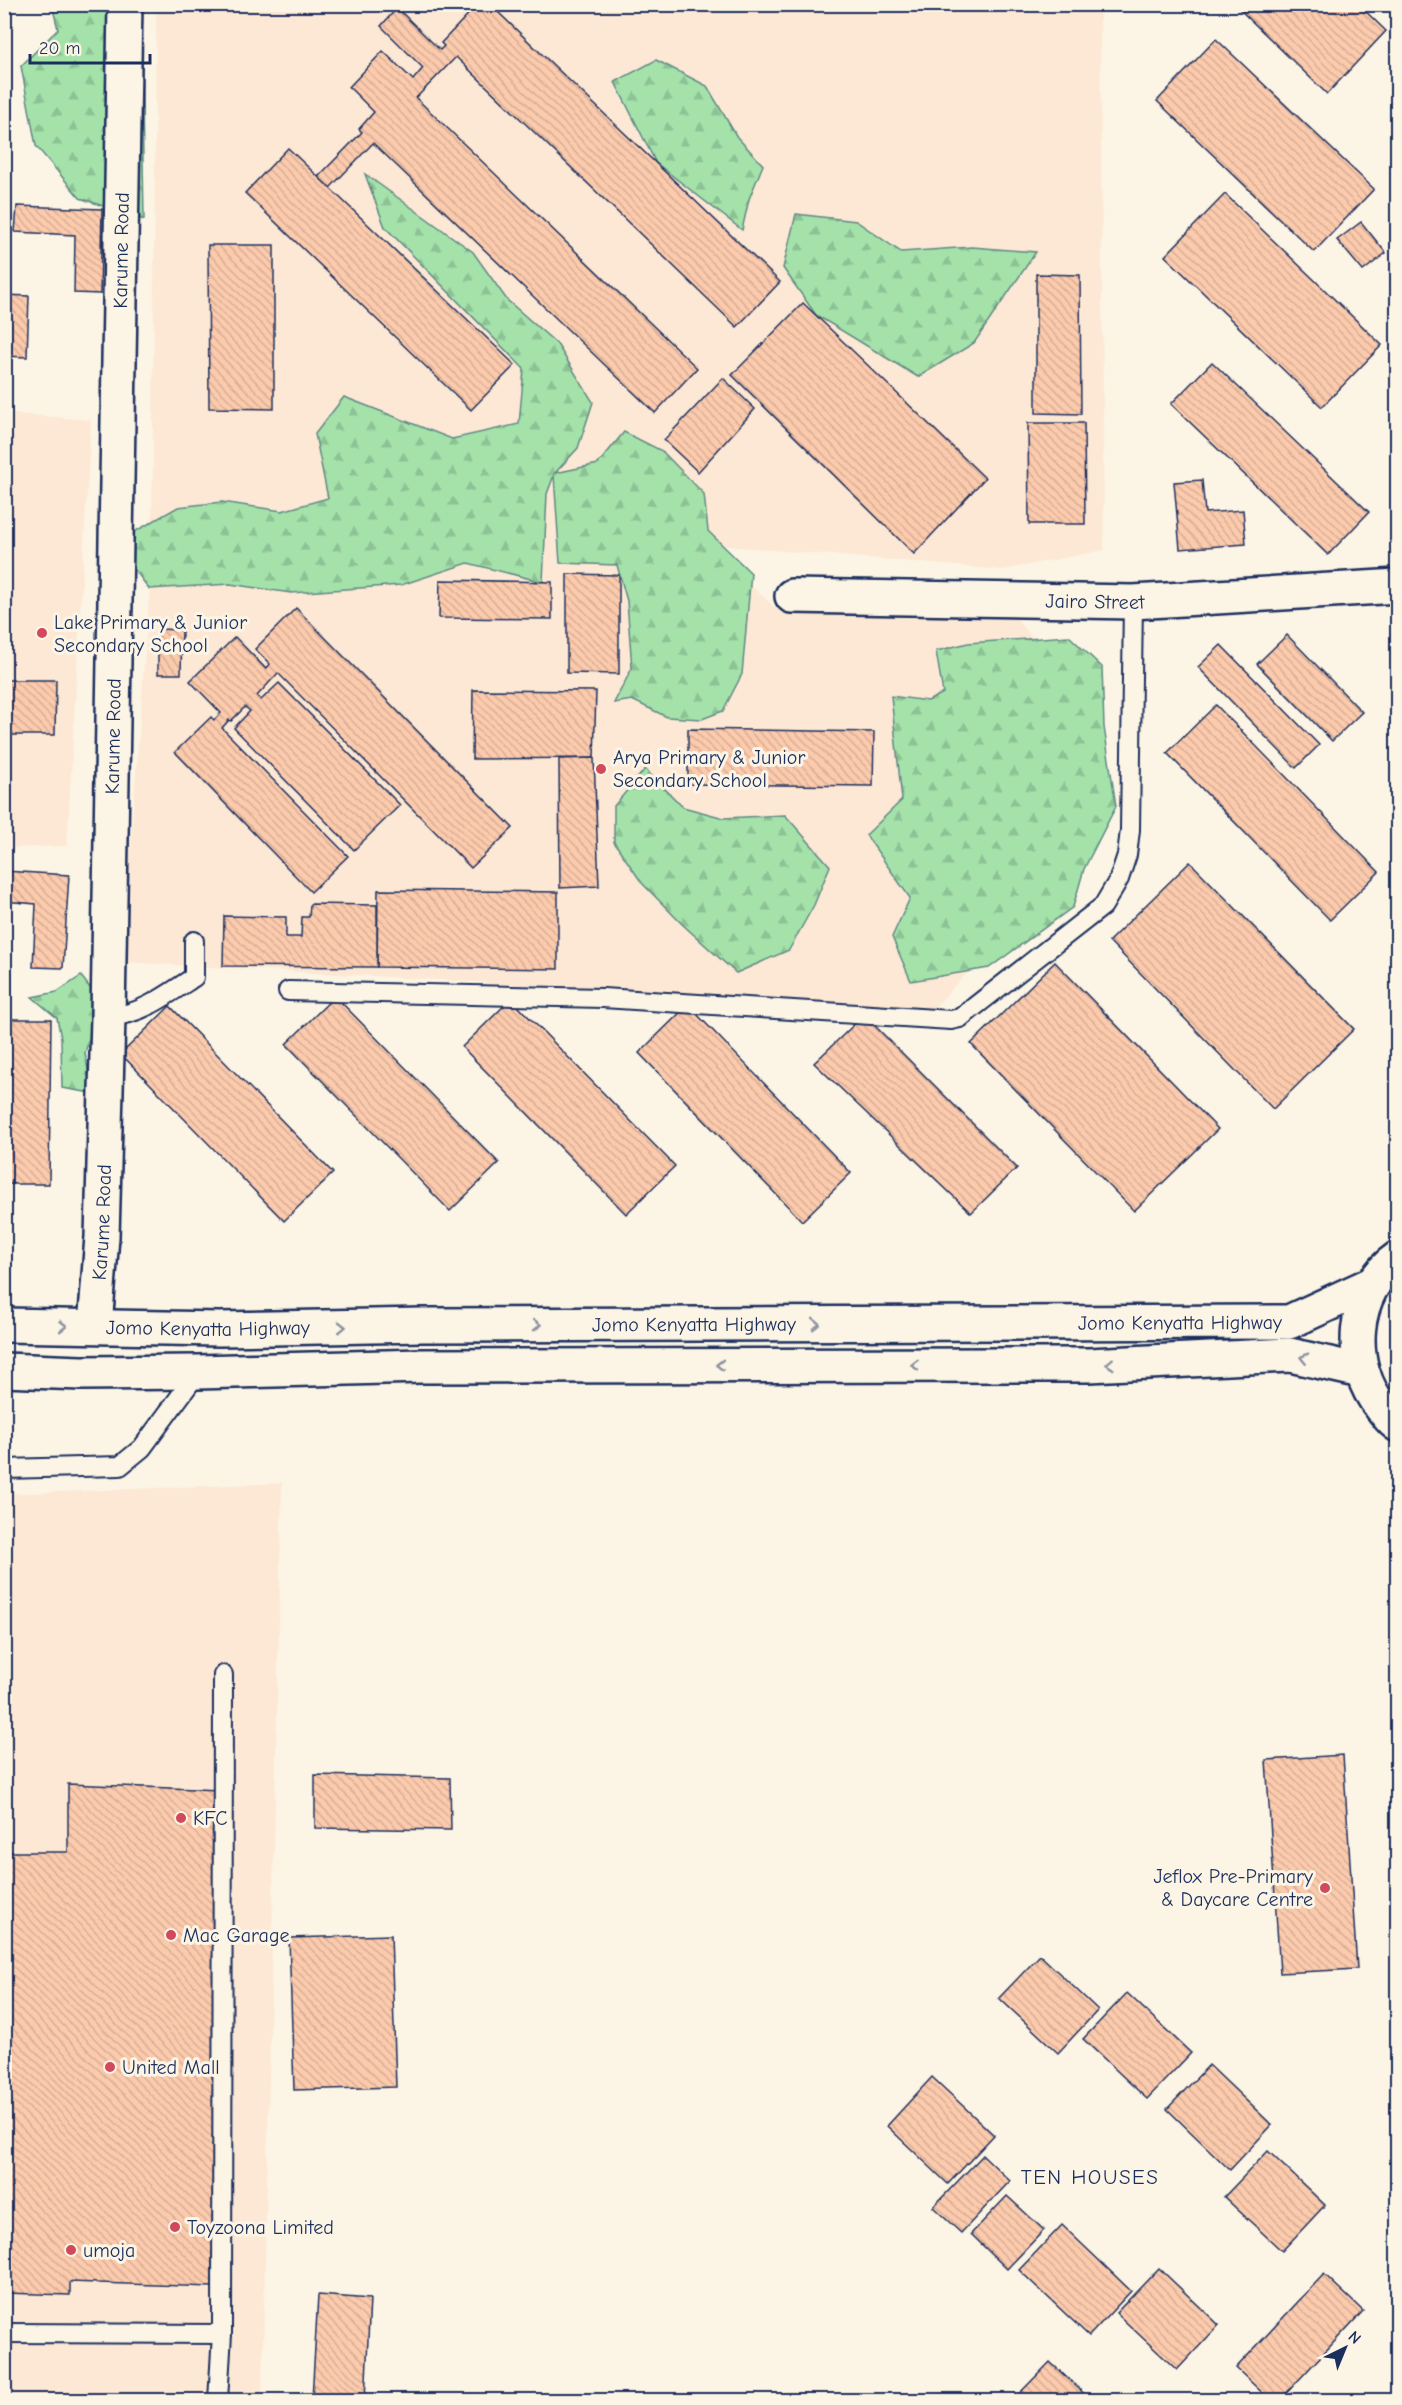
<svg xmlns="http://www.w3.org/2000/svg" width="1402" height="2405" viewBox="0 0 1402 2405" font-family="'Comic Neue',sans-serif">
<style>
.built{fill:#fce8d4}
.forest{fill:url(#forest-firs);stroke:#608884;stroke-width:1.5}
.building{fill:url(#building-back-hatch);stroke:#1b2f5e;stroke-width:1.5}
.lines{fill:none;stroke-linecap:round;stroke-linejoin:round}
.lane-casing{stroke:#1b2f5e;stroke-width:22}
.street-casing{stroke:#1b2f5e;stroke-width:38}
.highway-casing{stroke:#1b2f5e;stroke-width:38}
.lane{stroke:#fcf5e5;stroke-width:18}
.street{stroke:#fcf5e5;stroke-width:33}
.highway{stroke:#fcf5e5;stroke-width:33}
.oneway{stroke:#8c92a2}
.poi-dot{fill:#d1495b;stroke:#fcf5e5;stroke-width:2}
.labels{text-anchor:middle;stroke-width:6;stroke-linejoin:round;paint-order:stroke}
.street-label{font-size:20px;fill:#1b2f5e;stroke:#fcf5e5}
.poi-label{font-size:20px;fill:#1b2f5e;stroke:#fcf5e5;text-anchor:start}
.neighbourhood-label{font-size:21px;letter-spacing:1.5px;fill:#1b2f5e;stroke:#fcf5e5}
</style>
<defs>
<pattern id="forest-firs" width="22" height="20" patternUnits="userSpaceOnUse" patternTransform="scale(1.5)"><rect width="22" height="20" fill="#a4e2aa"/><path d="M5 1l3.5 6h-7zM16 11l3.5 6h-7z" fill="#8dc295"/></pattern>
<pattern id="building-back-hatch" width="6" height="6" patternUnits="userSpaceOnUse" patternTransform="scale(1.5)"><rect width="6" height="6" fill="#fccaac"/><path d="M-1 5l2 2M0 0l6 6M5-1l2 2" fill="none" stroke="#d7ae96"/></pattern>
</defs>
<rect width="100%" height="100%" fill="#fcf5e5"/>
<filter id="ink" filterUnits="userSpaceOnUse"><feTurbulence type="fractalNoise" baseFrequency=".0167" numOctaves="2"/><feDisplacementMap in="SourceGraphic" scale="12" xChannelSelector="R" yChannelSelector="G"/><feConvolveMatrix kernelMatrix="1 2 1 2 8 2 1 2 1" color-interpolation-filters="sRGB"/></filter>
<g filter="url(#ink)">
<g class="built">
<path d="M 156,5 L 1100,5 L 1104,550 L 1003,570 L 704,544 L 777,609 L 1007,607 L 1092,712 L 1008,930 L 934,1008 L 122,962 L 152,558 Z"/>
<path d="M 4,413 L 91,420 L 67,846 L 5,848 Z"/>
<path d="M 282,1483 L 262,2400 L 5,2400 L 5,1494 Z"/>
</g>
<g class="forest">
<path d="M 52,5 L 130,5 L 141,38 L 144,220 L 80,198 L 36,146 L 21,66 L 58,29 Z"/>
<path d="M 656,60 L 707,86 L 737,137 L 763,165 L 749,199 L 742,230 L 656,163 L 615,82 Z"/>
<path d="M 365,174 L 473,252 L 507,300 L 557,344 L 593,402 L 578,448 L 555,473 L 598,464 L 624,432 L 662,451 L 704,494 L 708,531 L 751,573 L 742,674 L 723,711 L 702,719 L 667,717 L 632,700 L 614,703 L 632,668 L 627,601 L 617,565 L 560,563 L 554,475 L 547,494 L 543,582 L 468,563 L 401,585 L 291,593 L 230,584 L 149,589 L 115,543 L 178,507 L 222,502 L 282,511 L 328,498 L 315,434 L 344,397 L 452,439 L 519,424 L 524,369 L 385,227 Z"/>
<path d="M 796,214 L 856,221 L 901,252 L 972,247 L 1036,252 L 974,343 L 918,377 L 816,315 L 783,268 Z"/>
<path d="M 1069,636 L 1102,667 L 1104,727 L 1116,806 L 1084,869 L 1073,907 L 989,968 L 911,981 L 892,937 L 910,898 L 866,835 L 902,800 L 891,696 L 928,701 L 943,693 L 936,651 L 968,643 Z"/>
<path d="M 645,769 L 683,807 L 724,818 L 785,815 L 830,866 L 814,905 L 789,950 L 736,973 L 682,924 L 642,883 L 614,842 L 614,806 Z"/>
<path d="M 81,976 L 100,1001 L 85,1053 L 92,1093 L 62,1088 L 61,1038 L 57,1018 L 32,997 L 57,992 Z"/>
</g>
<g class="building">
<path d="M 478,4 L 506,4 L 499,13 L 780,282 L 737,327 L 456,57 L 416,98 L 697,368 L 655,413 L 373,143 L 330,188 L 318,177 L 362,132 L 359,129 L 374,112 L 349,87 L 383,51 L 413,80 L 423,68 L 381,26 L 397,8 L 440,50 L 444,46 L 441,43 Z"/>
<path d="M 1234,4 L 1358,4 L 1386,31 L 1327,94 Z"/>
<path d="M 1216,39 L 1374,189 L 1314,252 L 1157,101 Z"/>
<path d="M 288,148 L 515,365 L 471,410 L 245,193 Z"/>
<path d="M 1225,194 L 1382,345 L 1322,407 L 1165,256 Z"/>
<path d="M 17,206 L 102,209 L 100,294 L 74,293 L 75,235 L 15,232 Z"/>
<path d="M 1361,222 L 1386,253 L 1363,271 L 1337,240 Z"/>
<path d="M 208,245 L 274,245 L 274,409 L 209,408 Z"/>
<path d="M 1036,274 L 1080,275 L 1081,414 L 1036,413 Z"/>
<path d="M 4,295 L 29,296 L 27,357 L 4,356 Z"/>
<path d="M 803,303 L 985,478 L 914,554 L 732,375 Z"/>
<path d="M 1212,362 L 1369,512 L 1328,555 L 1171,404 Z"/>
<path d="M 723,378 L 755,409 L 698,472 L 664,440 Z"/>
<path d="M 1028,423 L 1084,423 L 1085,524 L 1029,524 Z"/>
<path d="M 1202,480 L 1205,513 L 1243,510 L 1246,544 L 1180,549 L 1174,482 Z"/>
<path d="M 567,574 L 619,575 L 619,674 L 567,673 Z"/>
<path d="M 440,580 L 552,582 L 552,619 L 439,618 Z"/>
<path d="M 296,608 L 513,828 L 471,868 L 278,673 L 257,696 L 261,700 L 279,683 L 400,805 L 354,850 L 234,728 L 250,711 L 245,707 L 231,721 L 229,720 L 222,728 L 348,856 L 311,892 L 175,752 L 211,717 L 214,720 L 221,713 L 190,681 L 235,637 L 266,669 L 270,664 L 255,649 Z"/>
<path d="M 158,629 L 182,630 L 181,674 L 158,674 Z"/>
<path d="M 1287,635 L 1362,712 L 1332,741 L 1257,664 Z"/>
<path d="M 1221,645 L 1319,745 L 1296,768 L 1198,667 Z"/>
<path d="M 4,680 L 56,680 L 55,735 L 4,735 Z"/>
<path d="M 473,690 L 596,691 L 594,758 L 472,759 Z"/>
<path d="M 1216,705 L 1379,872 L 1330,920 L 1167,753 Z"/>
<path d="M 688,729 L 874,732 L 873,786 L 688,784 Z"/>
<path d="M 594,758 L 599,886 L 560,888 L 559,759 Z"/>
<path d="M 1190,862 L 1354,1029 L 1273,1109 L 1109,941 Z"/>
<path d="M 4,871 L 69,875 L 63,968 L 33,967 L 36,904 L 4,901 Z"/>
<path d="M 378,890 L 558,892 L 558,969 L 377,967 Z"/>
<path d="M 310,904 L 377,905 L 377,967 L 223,966 L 224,916 L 286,917 L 286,937 L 301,937 L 302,917 L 309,917 Z"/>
<path d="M 1055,962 L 1218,1129 L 1134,1211 L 971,1044 Z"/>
<path d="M 335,996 L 499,1163 L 450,1211 L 286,1044 Z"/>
<path d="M 511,999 L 675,1166 L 626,1214 L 462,1047 Z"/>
<path d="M 688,1005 L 851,1173 L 802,1221 L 639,1053 Z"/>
<path d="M 170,1006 L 333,1173 L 284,1221 L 121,1054 Z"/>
<path d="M 864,1015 L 1017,1168 L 971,1213 L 814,1063 Z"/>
<path d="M 4,1019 L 51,1019 L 49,1184 L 4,1184 Z"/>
<path d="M 1343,1755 L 1357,1969 L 1280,1973 L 1266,1760 Z"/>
<path d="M 315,1775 L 450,1778 L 451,1830 L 315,1828 Z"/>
<path d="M 68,1784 L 220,1790 L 212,2287 L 70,2282 L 70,2295 L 4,2293 L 4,1852 L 68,1852 Z"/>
<path d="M 391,1935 L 396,2087 L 294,2090 L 289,1938 Z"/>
<path d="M 1040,1955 L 1098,2010 L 1058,2053 L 999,1998 Z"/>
<path d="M 1127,1993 L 1191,2053 L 1147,2099 L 1083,2039 Z"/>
<path d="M 1209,2065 L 1272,2125 L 1230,2170 L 1167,2109 Z"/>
<path d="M 932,2077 L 994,2135 L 948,2184 L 887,2126 Z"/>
<path d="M 1268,2151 L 1325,2205 L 1282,2251 L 1224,2197 Z"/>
<path d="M 983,2155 L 1010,2181 L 961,2233 L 933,2207 Z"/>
<path d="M 1007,2196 L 1044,2230 L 1007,2269 L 971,2234 Z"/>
<path d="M 1062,2225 L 1131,2291 L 1089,2336 L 1019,2270 Z"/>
<path d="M 1159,2268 L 1219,2325 L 1177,2370 L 1116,2313 Z"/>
<path d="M 1324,2274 L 1363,2311 L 1280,2400 L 1270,2400 L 1236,2368 Z"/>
<path d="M 318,2295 L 370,2299 L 365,2400 L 312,2399 Z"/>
<path d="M 1050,2362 L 1091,2400 L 1013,2400 Z"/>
</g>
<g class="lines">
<defs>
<g id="lane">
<path d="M 288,991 L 603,998 L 951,1020 L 960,1018 L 1103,906 L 1119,879 L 1127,855 L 1130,830 L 1133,602"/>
<path d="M 108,1017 C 141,1015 167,995 194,977 L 194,941"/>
<path d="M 4,1469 L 120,1466 L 142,1448 L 198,1372"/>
<path d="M 4,2333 L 222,2334"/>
<path d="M 218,2400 L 222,2334 L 223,1675"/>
</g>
<g id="street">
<path id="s1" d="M 792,596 L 1133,602 L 1398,586"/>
<path id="s2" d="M 95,1326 L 102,1237 L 108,1017 L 125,4"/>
</g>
<g id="highway">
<path d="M 1398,1258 C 1350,1291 1346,1366 1382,1408 C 1387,1414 1391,1421 1398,1425"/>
<path id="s3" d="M 4,1325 L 219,1329 L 422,1325 L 1289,1322 L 1374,1283"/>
<path d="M 4,1370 L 81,1373 L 198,1372 L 422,1366 L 1089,1365 L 1290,1355 L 1361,1371"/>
</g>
</defs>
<use href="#lane" class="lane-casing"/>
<use href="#street" class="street-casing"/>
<use href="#highway" class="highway-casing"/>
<use href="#lane" class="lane"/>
<use href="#street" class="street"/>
<use href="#highway" class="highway"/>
</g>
<defs><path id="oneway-chevron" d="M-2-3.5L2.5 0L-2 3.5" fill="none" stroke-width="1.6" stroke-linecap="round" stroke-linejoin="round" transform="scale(1.5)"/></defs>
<g class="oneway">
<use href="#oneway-chevron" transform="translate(816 1324)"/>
<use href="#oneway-chevron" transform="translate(537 1325)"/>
<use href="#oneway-chevron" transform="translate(63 1326)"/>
<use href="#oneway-chevron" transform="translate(342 1327) rotate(-1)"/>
<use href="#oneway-chevron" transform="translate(1304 1358) rotate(-167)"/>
<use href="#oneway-chevron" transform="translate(1110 1364) rotate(177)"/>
<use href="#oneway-chevron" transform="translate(720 1365) rotate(180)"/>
<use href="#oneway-chevron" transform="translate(915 1365) rotate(180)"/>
</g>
</g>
<g class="poi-dot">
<circle cx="42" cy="633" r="6"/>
<circle cx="601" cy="769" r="6"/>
<circle cx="181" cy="1818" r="6"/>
<circle cx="1325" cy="1888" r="6"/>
<circle cx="171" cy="1935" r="6"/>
<circle cx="110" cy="2067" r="6"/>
<circle cx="175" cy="2227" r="6"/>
<circle cx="71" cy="2250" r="6"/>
</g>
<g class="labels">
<g class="street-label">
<text dy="7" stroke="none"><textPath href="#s2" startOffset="1076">Karume Road</textPath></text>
<text dy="7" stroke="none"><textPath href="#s1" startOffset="303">Jairo Street</textPath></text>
<text dy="7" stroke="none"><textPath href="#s2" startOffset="590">Karume Road</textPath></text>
<text dy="7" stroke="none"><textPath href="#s2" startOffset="104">Karume Road</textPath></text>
<text dy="7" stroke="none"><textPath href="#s3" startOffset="1176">Jomo Kenyatta Highway</textPath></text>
<text dy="7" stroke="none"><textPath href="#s3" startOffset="690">Jomo Kenyatta Highway</textPath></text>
<text dy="7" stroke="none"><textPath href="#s3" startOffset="204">Jomo Kenyatta Highway</textPath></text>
</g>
<g class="poi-label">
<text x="54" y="629">Lake Primary &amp; Junior<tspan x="54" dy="23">Secondary School</tspan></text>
<text x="613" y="764">Arya Primary &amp; Junior<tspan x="613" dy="23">Secondary School</tspan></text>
<text x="193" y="1825">KFC</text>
<text x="1313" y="1883" text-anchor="end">Jeflox Pre-Primary<tspan x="1313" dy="23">&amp; Daycare Centre</tspan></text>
<text x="183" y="1942">Mac Garage</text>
<text x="122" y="2074">United Mall</text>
<text x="187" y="2234">Toyzoona Limited</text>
<text x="83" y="2257">umoja</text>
</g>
<g class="neighbourhood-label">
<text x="1090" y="2184">TEN HOUSES</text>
</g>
</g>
<rect width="1402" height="2405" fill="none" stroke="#fcf5e5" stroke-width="24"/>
<rect x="12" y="12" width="1378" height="2381" fill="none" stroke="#1b2f5e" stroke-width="2" filter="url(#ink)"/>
<g transform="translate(1345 2348) rotate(43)" stroke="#fcf5e5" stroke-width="4.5" paint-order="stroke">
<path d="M0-4.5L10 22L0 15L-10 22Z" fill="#1b2f5e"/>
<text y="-9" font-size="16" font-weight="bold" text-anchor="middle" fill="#1b2f5e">N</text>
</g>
<path d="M30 54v9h120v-9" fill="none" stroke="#1b2f5e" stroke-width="3"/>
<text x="39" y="54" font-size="18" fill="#1b2f5e" stroke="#fcf5e5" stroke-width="4.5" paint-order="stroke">20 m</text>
</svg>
